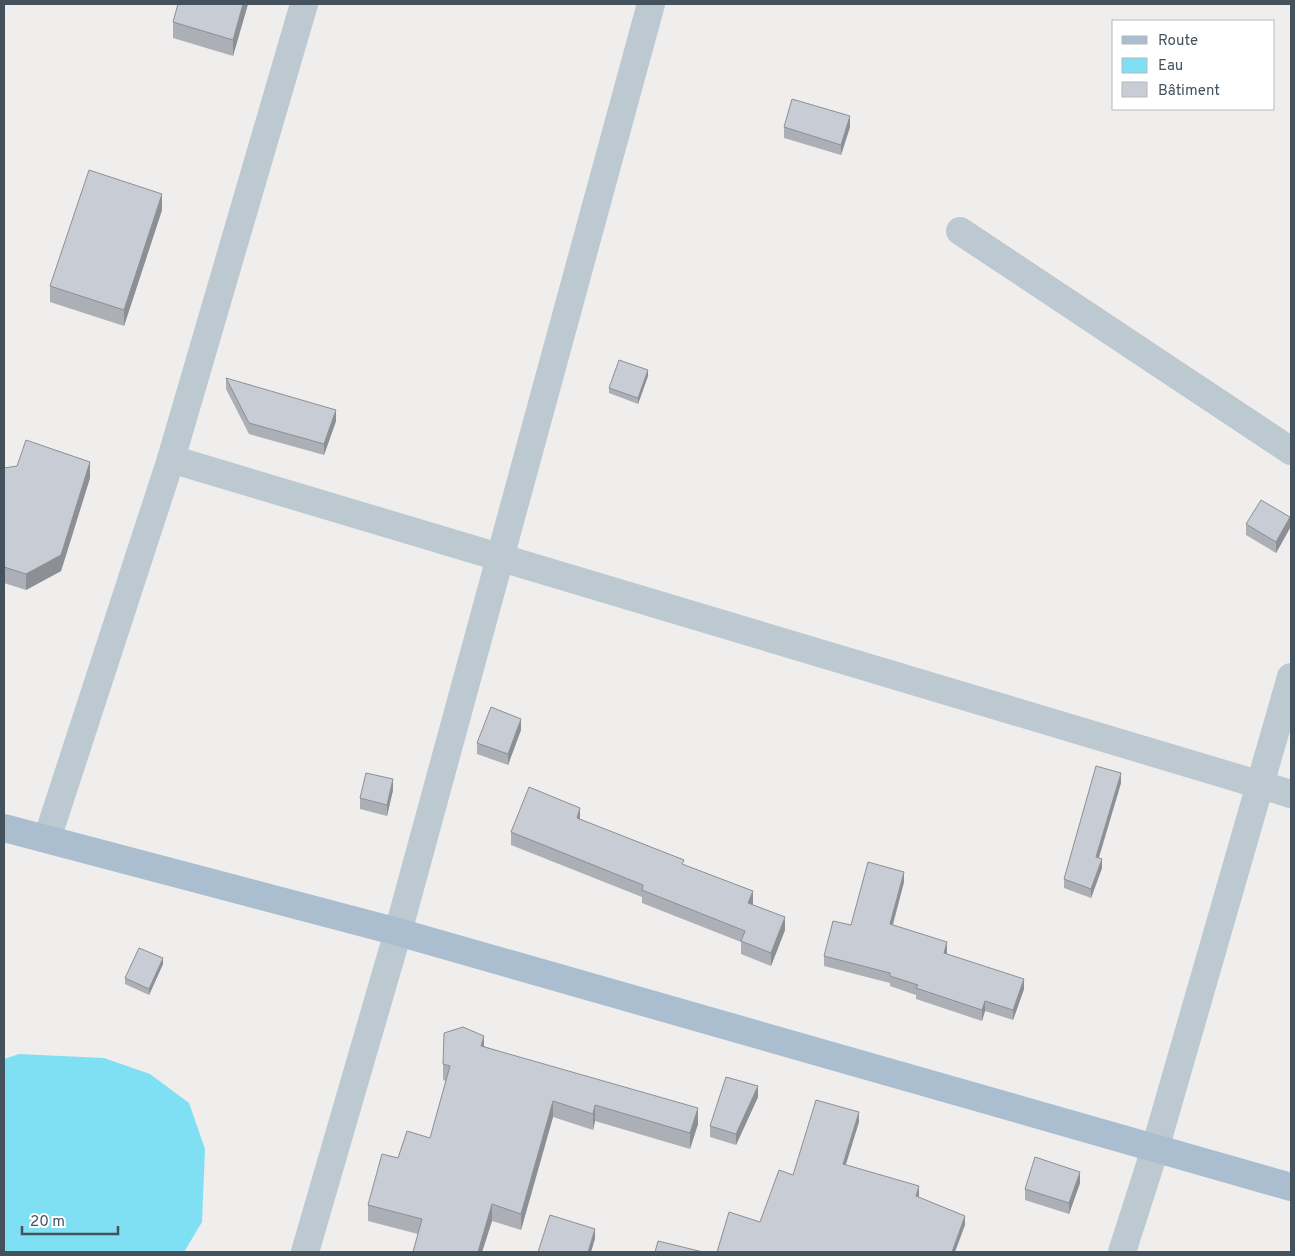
<svg xmlns="http://www.w3.org/2000/svg" width="1295" height="1256" viewBox="0 0 1295 1256" font-family="Overpass,sans-serif">
<style>
.water{fill:#7fe0f4}
.lines{fill:none;stroke-linecap:round;stroke-linejoin:round}
.street{stroke:#bcc9d1;stroke-width:28}
.primary{stroke:#aabecf;stroke-width:28}
.wall{fill:#acafb6}
.shaded-wall{fill:#8c8f94}
.building{fill:#c8ccd4;stroke:#8c8f94}
</style>
<rect width="100%" height="100%" fill="#f0eded"/>
<path class="water" d="M 19,1054 L 104,1058 L 150,1074 L 189,1103 L 205,1149 L 202,1222 L 184,1252 L 4,1252 L 4,1059 Z"/>
<g class="lines">
<g class="street">
<path d="M 960,231 L 1291,451"/>
<path d="M 171,459 L 1291,794"/>
<path d="M 47,839 L 171,459 L 304,4"/>
<path d="M 305,1252 L 398,932 L 651,4"/>
<path d="M 1122,1252 L 1155,1149 L 1291,677"/>
</g>
<path class="primary" d="M 4,828 L 398,932 L 1291,1187"/>
</g>
<g class="wall">
<path d="M 178,4 L 248,4 L 233,56 L 173,38 L 173,22 Z"/>
<path d="M 784,127 L 850,127 L 841,155 L 784,138 Z"/>
<path d="M 162,210 L 124,326 L 50,302 L 50,286 Z"/>
<path d="M 648,376 L 638,404 L 609,393 L 609,388 Z"/>
<path d="M 226,378 L 336,421 L 324,455 L 249,434 L 226,389 Z"/>
<path d="M 4,468 L 90,478 L 61,571 L 26,590 L 4,583 Z"/>
<path d="M 1246,524 L 1290,528 L 1276,553 L 1246,535 Z"/>
<path d="M 521,730 L 508,765 L 477,754 L 477,743 Z"/>
<path d="M 1121,783 L 1099,858 L 1102,868 L 1091,898 L 1064,888 L 1064,879 Z"/>
<path d="M 393,790 L 387,816 L 360,809 L 360,798 Z"/>
<path d="M 580,819 L 684,865 L 753,904 L 753,905 L 785,930 L 771,966 L 741,954 L 741,942 L 642,903 L 642,897 L 511,845 L 511,832 Z"/>
<path d="M 904,882 L 893,925 L 947,952 L 947,954 L 1024,989 L 1013,1020 L 985,1011 L 982,1021 L 916,999 L 916,995 L 890,986 L 890,983 L 824,966 L 824,956 L 851,925 Z"/>
<path d="M 163,964 L 149,995 L 125,984 L 125,978 Z"/>
<path d="M 484,1046 L 698,1124 L 690,1149 L 595,1121 L 593,1130 L 553,1117 L 521,1230 L 492,1221 L 482,1252 L 413,1252 L 418,1234 L 368,1221 L 368,1205 L 398,1158 L 430,1138 L 446,1081 L 443,1080 L 443,1064 Z"/>
<path d="M 758,1097 L 736,1145 L 710,1137 L 710,1126 Z"/>
<path d="M 1080,1183 L 1069,1214 L 1025,1200 L 1025,1189 Z"/>
</g>
<g class="shaded-wall">
<path d="M 243,4 L 248,4 L 233,56 L 233,40 Z"/>
<path d="M 850,116 L 850,127 L 841,155 L 841,145 Z"/>
<path d="M 162,194 L 162,210 L 124,326 L 124,310 Z"/>
<path d="M 648,370 L 648,376 L 638,404 L 638,398 Z"/>
<path d="M 336,410 L 336,421 L 324,455 L 324,444 Z"/>
<path d="M 90,462 L 90,478 L 61,571 L 26,590 L 26,574 Z"/>
<path d="M 1290,517 L 1290,528 L 1276,553 L 1276,542 Z"/>
<path d="M 521,719 L 521,730 L 508,765 L 508,754 Z"/>
<path d="M 1121,773 L 1121,783 L 1096,866 L 1096,857 Z"/>
<path d="M 393,779 L 393,790 L 387,816 L 387,805 Z"/>
<path d="M 580,808 L 580,821 L 577,818 Z"/>
<path d="M 1102,859 L 1102,868 L 1091,898 L 1091,889 Z"/>
<path d="M 904,872 L 904,882 L 890,934 L 890,924 Z"/>
<path d="M 753,891 L 753,904 L 748,916 L 748,903 Z"/>
<path d="M 785,917 L 785,930 L 771,966 L 771,953 Z"/>
<path d="M 947,942 L 947,952 L 944,964 L 944,953 Z"/>
<path d="M 163,958 L 163,964 L 149,995 L 149,989 Z"/>
<path d="M 1024,979 L 1024,989 L 1013,1020 L 1013,1010 Z"/>
<path d="M 985,1001 L 985,1011 L 982,1021 L 982,1010 Z"/>
<path d="M 484,1036 L 484,1052 L 481,1046 Z"/>
<path d="M 758,1086 L 758,1097 L 736,1145 L 736,1134 Z"/>
<path d="M 553,1101 L 553,1117 L 521,1230 L 521,1214 Z"/>
<path d="M 595,1105 L 595,1121 L 593,1130 L 593,1114 Z"/>
<path d="M 698,1108 L 698,1124 L 690,1149 L 690,1133 Z"/>
<path d="M 859,1112 L 859,1122 L 843,1174 L 843,1164 Z"/>
<path d="M 1080,1172 L 1080,1183 L 1069,1214 L 1069,1203 Z"/>
<path d="M 919,1186 L 919,1196 L 916,1206 L 916,1196 Z"/>
<path d="M 492,1204 L 492,1221 L 482,1252 L 478,1252 Z"/>
<path d="M 965,1216 L 965,1225 L 955,1252 L 952,1252 Z"/>
<path d="M 595,1229 L 595,1239 L 591,1252 L 588,1252 Z"/>
</g>
<g class="building">
<path d="M 178,4 L 243,4 L 233,40 L 173,22 Z"/>
<path d="M 792,99 L 850,116 L 841,145 L 784,127 Z"/>
<path d="M 89,170 L 162,194 L 124,310 L 50,286 Z"/>
<path d="M 619,360 L 648,370 L 638,398 L 609,388 Z"/>
<path d="M 226,378 L 336,410 L 324,444 L 249,423 Z"/>
<path d="M 26,440 L 90,462 L 61,555 L 26,574 L 4,567 L 4,468 L 17,466 Z"/>
<path d="M 1261,500 L 1290,517 L 1276,542 L 1246,524 Z"/>
<path d="M 491,707 L 521,719 L 508,754 L 477,743 Z"/>
<path d="M 1096,766 L 1121,773 L 1096,857 L 1102,859 L 1091,889 L 1064,879 Z"/>
<path d="M 366,773 L 393,779 L 387,805 L 360,798 Z"/>
<path d="M 529,787 L 580,808 L 577,818 L 684,860 L 682,864 L 753,891 L 748,903 L 785,917 L 771,953 L 741,941 L 745,931 L 642,890 L 643,885 L 511,832 Z"/>
<path d="M 868,862 L 904,872 L 890,924 L 947,942 L 944,953 L 1024,979 L 1013,1010 L 985,1001 L 982,1010 L 916,988 L 918,985 L 890,976 L 890,973 L 824,956 L 833,921 L 851,925 Z"/>
<path d="M 139,948 L 163,958 L 149,989 L 125,978 Z"/>
<path d="M 463,1027 L 484,1036 L 481,1046 L 698,1108 L 690,1133 L 595,1105 L 593,1114 L 553,1101 L 521,1214 L 492,1204 L 478,1252 L 413,1252 L 422,1219 L 368,1205 L 382,1154 L 398,1158 L 407,1131 L 430,1138 L 450,1066 L 443,1064 L 444,1033 Z"/>
<path d="M 726,1077 L 758,1086 L 736,1134 L 710,1126 Z"/>
<path d="M 816,1100 L 859,1112 L 843,1164 L 919,1186 L 916,1196 L 965,1216 L 952,1252 L 717,1252 L 729,1212 L 760,1222 L 779,1170 L 793,1175 Z"/>
<path d="M 1035,1157 L 1080,1172 L 1069,1203 L 1025,1189 Z"/>
<path d="M 550,1215 L 595,1229 L 588,1252 L 538,1252 Z"/>
<path d="M 658,1241 L 703,1252 L 655,1252 Z"/>
</g>
<rect width="1295" height="1256" fill="none" stroke="#44525d" stroke-width="10"/>
<rect x="1112" y="20" width="162" height="90" fill="#ffffff" stroke="#b4babe"/>
<rect x="1122" y="36" width="25" height="8" fill="#aabecf" stroke="#b4babe"/>
<text x="1158" y="45" font-size="15" fill="#44525d">Route</text>
<rect x="1122" y="58" width="25" height="15" fill="#7fe0f4" stroke="#b4babe"/>
<text x="1158" y="70" font-size="15" fill="#44525d">Eau</text>
<rect x="1122" y="82" width="25" height="15" fill="#c8ccd4" stroke="#b4babe"/>
<text x="1158" y="95" font-size="15" fill="#44525d">Bâtiment</text>
<path d="M22 1226v8h96v-8" fill="none" stroke="#44525d" stroke-width="2.5"/>
<text x="30" y="1226" font-size="15" fill="#44525d" stroke="#ffffff" stroke-width="4" paint-order="stroke">20 m</text>
</svg>
